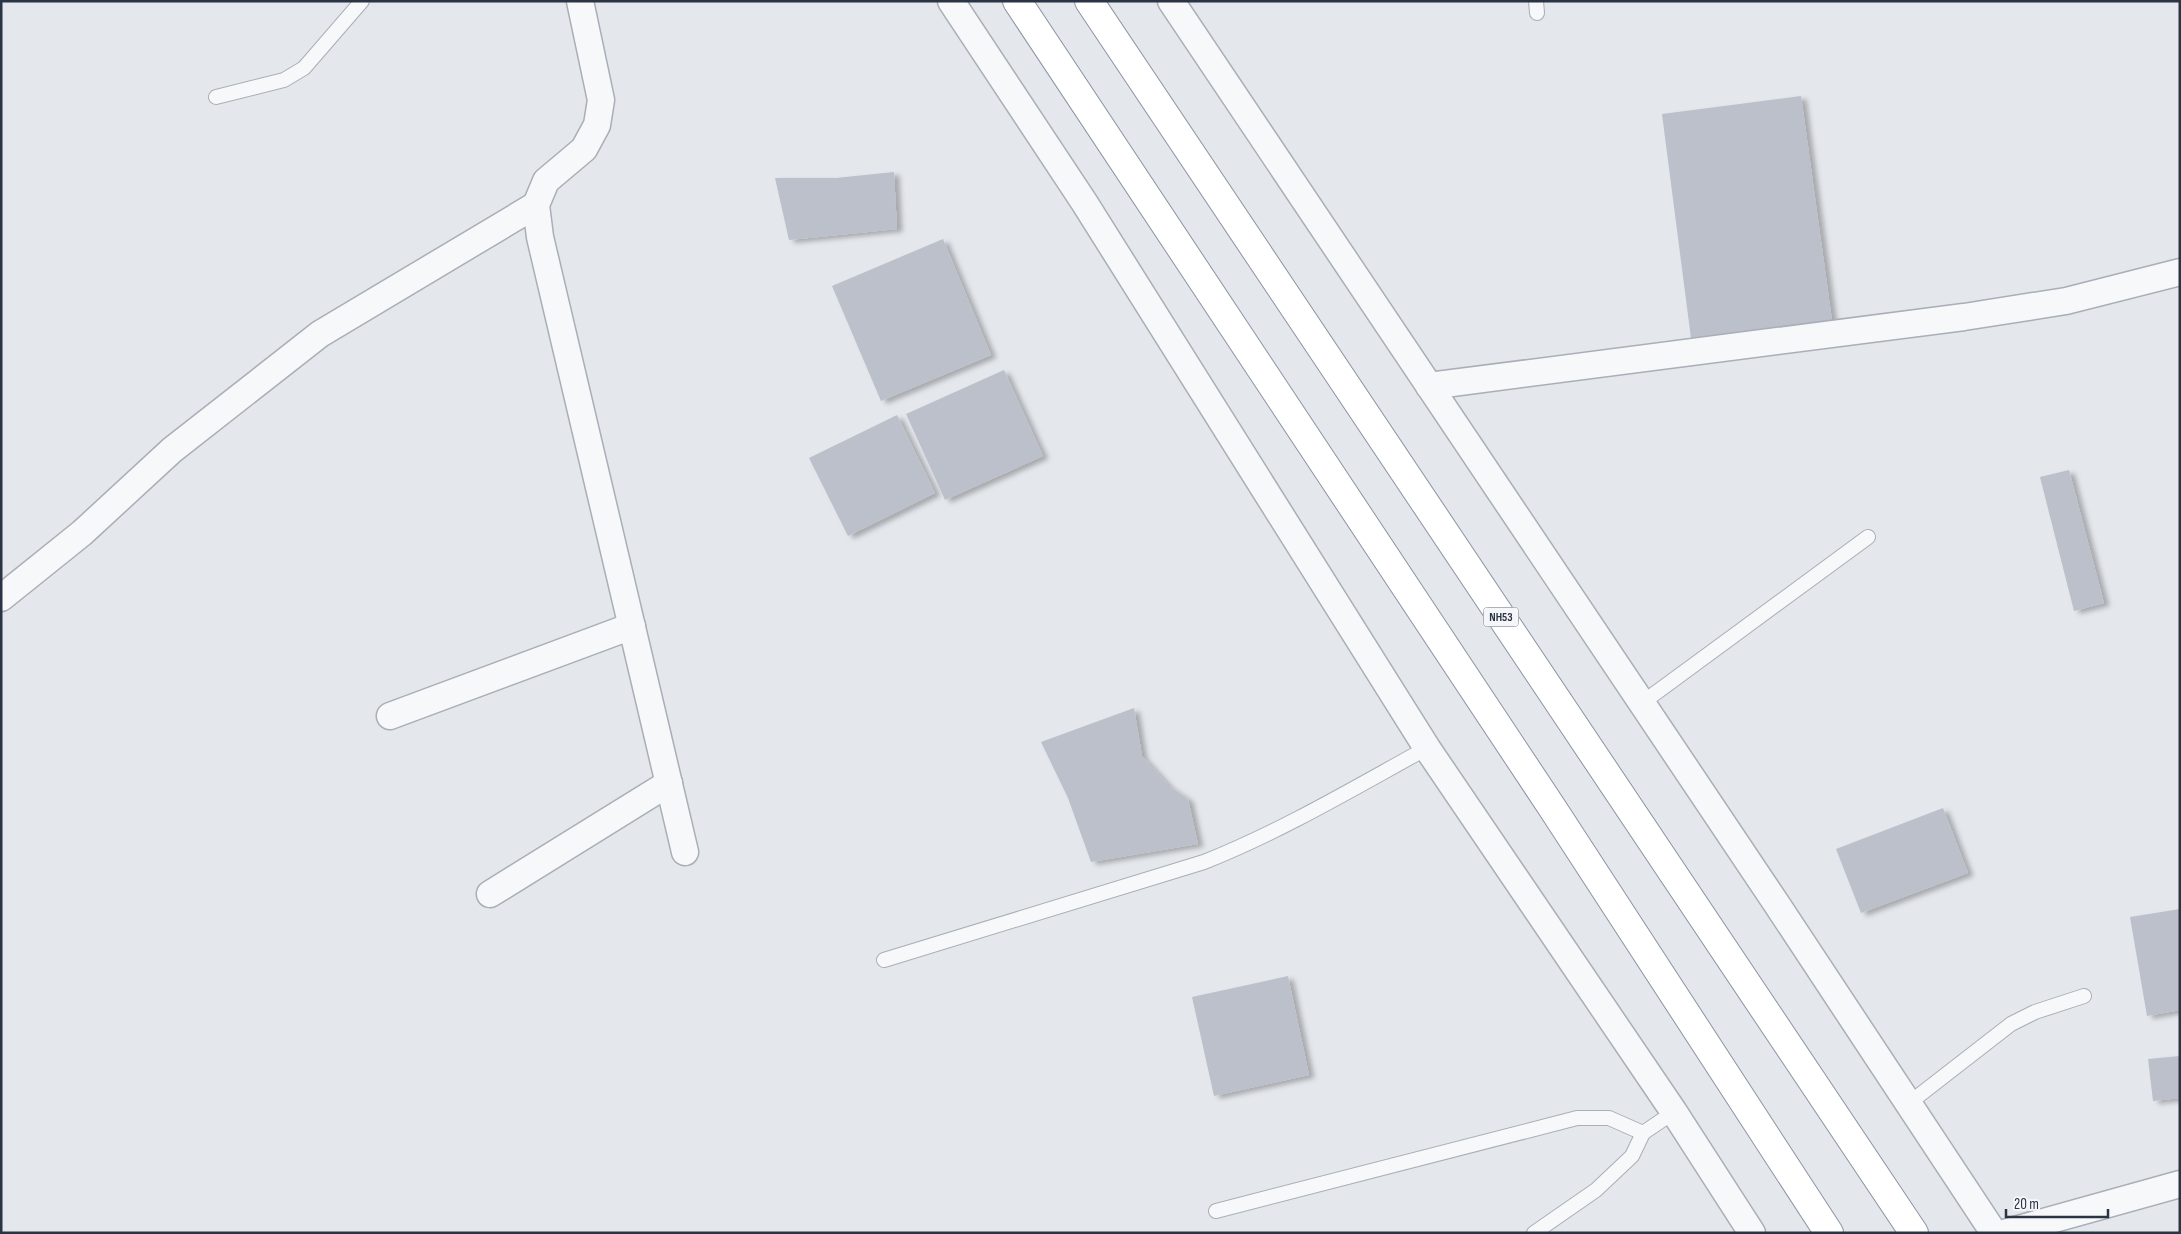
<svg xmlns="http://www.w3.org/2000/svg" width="2181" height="1234" viewBox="0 0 2181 1234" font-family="'Sofia Sans Condensed',sans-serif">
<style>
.building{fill:#bbc0ca;filter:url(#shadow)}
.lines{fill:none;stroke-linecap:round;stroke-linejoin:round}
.lane-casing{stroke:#a9aeb7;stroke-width:16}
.street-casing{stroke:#a9aeb7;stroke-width:29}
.highway-casing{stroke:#8b94a3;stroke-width:30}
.lane{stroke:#f7f8fa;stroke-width:14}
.street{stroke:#f7f8fa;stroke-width:26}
.highway{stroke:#fff;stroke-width:28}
.labels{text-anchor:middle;stroke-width:4;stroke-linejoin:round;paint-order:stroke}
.shield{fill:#f4f6f9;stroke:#676e7b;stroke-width:1}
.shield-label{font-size:12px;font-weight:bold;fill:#2b3445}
</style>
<defs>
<filter id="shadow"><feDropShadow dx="5.5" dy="3" stdDeviation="2.5" flood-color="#0004"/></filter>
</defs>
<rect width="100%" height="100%" fill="#e4e7ec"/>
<g class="building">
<path d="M 1801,96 L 1833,328 L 1692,346 L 1662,114 Z"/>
<path d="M 894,172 L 897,229 L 789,240 L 775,178 L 836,178 Z"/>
<path d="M 943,239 L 991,355 L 881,401 L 832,286 Z"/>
<path d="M 1004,370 L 1043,456 L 945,500 L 906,414 Z"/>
<path d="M 897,415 L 935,493 L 848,536 L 809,458 Z"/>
<path d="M 2069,470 L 2104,603 L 2074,611 L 2040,477 Z"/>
<path d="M 1134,708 L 1142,756 L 1169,786 L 1188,799 L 1198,844 L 1091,862 L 1068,798 L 1041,742 Z"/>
<path d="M 1943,808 L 1968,873 L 1861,913 L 1836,849 Z"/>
<path d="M 2180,909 L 2180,1010 L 2147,1016 L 2130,917 Z"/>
<path d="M 1288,976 L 1309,1075 L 1214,1096 L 1192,997 Z"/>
<path d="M 2180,1056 L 2180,1098 L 2153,1101 L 2148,1059 Z"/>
</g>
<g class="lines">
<defs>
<g id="lane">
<path d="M 1536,1 L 1537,13"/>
<path d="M 216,97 L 284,80 L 304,68 L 362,1"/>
<path d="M 1642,703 L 1868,537"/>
<path d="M 884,960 L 1204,862 C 1282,831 1354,788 1427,748"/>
<path d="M 1908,1104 L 2011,1024 L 2035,1012 L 2084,996"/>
<path d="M 1216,1211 L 1577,1118 L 1609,1118 L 1643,1133"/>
<path d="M 1534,1233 L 1596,1190 L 1632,1156 L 1643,1133 L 1674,1112"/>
</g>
<g id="street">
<path d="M 580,1 L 601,100 L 597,125 L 584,149 L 546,181 L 536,205 L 540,237 L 685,852"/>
<path d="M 951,1 L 1084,202 L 1427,748 L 1674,1112 L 1752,1233"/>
<path d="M 1171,1 L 1776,903 L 1994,1233"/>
<path d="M 1429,386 L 1964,317 L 2066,301 L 2180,272"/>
<path d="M 1,598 L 82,533 L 172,450 L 320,334 L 536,205"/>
<path d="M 390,716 L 632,626"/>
<path d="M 490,894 L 669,783"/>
<path d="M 2004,1233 L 2180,1184"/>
</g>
<g id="highway">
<path d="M 1017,1 L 1553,809 L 1829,1233"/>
<path d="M 1089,1 L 1914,1233"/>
</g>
</defs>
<use href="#lane" class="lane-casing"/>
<use href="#street" class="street-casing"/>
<use href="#highway" class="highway-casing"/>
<use href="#lane" class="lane"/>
<use href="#street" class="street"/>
<use href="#highway" class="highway"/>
</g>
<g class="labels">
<rect class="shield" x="1483.5" y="607.5" width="35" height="19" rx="4"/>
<g class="shield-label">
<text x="1501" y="621">NH53</text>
</g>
</g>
<rect width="2181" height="1234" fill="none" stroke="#2b3445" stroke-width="5"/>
<path d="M2006 1209v8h102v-8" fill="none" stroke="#2b3445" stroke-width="2.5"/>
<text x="2014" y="1209" font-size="15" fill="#2b3445" stroke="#f4f6f9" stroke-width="4" paint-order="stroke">20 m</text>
</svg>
